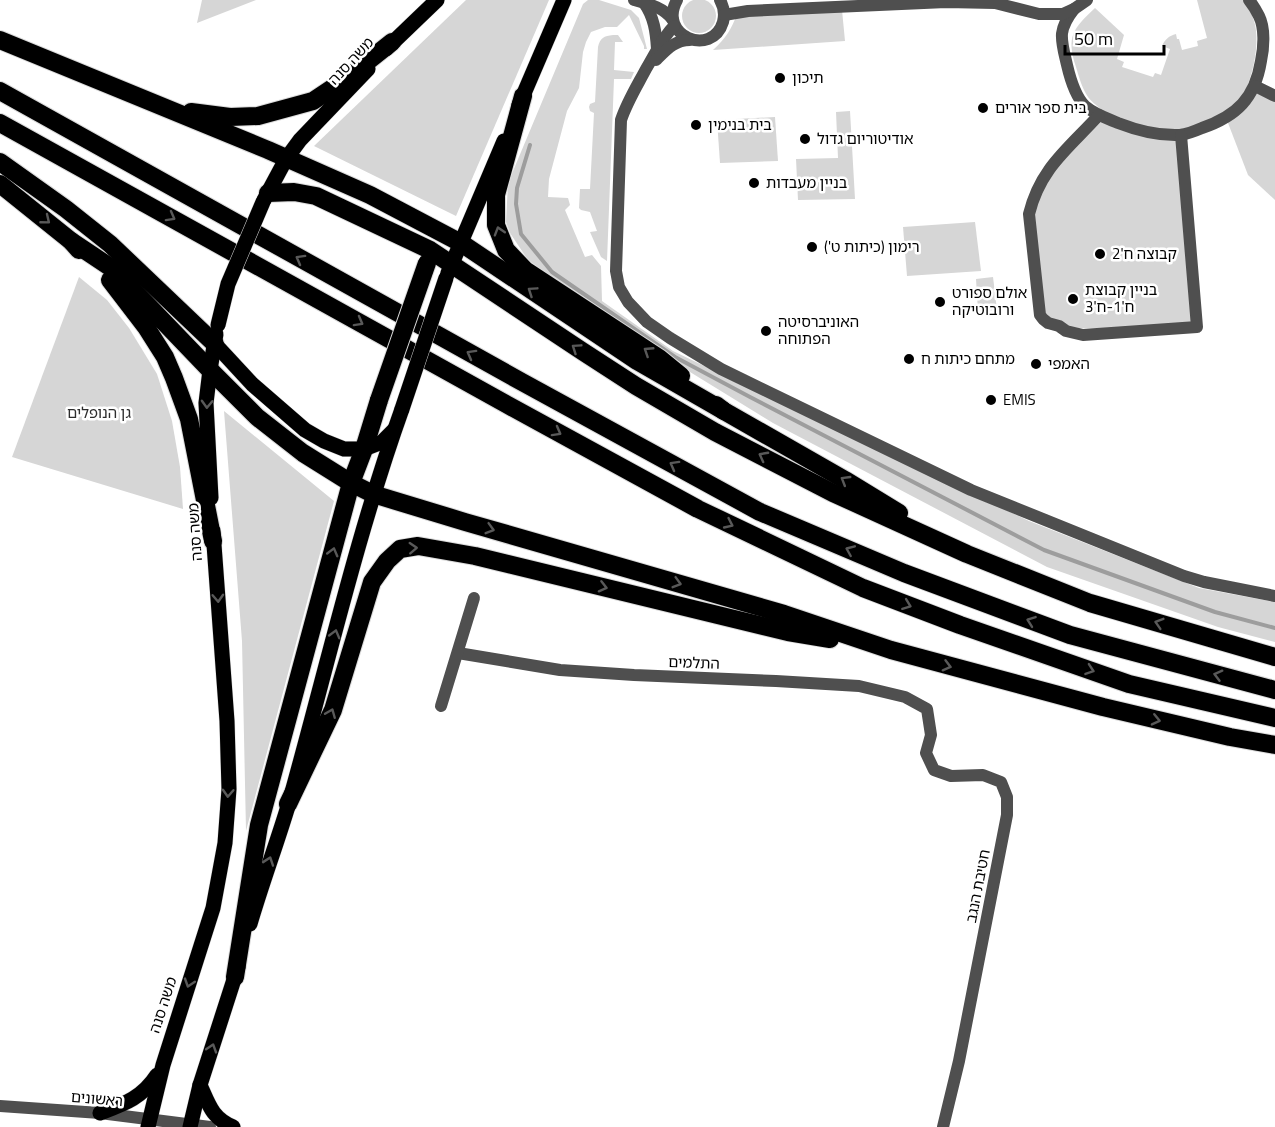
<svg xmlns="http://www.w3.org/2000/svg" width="1275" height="1127" viewBox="0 0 1275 1127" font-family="'Titillium Web','Noto Sans Hebrew',sans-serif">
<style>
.green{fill:#d6d6d6}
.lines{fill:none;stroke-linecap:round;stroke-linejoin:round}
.stream{stroke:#9d9d9d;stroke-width:4}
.primary-casing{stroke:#dbdbdb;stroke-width:16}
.motorway-casing{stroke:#dbdbdb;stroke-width:20}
.minor{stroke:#4f4f4f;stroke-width:12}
.tertiary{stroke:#4f4f4f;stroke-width:12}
.primary{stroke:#000;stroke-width:15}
.motorway{stroke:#000;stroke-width:18}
.primary-bridge-casing{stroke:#dbdbdb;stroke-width:16;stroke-linecap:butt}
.motorway-bridge-casing{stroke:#dbdbdb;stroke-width:20;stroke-linecap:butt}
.primary-bridge{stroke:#000;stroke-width:15}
.motorway-bridge{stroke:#000;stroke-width:18}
.oneway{stroke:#595959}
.poi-dot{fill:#000;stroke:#fff;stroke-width:2}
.labels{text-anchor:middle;stroke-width:5;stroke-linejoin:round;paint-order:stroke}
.street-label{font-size:15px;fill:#000;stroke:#fff}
.poi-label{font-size:15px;fill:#000;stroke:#fff;text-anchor:start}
.park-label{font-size:15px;fill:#2d2d2d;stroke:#fff}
</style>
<rect width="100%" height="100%" fill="#fff"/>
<g class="green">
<circle cx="699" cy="16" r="17"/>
<path d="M 202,0 L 256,0 L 197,23 Z"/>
<path d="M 466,0 L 549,0 L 456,216 L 314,146 Z"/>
<path d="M 588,0 L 599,0 L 631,10 L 639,18 L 647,49 L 644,49 L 644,46 L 629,15 L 617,27 L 605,27 L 591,32 L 586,42 L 583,52 L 579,88 L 567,111 L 549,179 L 548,197 L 568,198 L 570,205 L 565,210 L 585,257 L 592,255 L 601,266 L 602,301 L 673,351 L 1029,521 L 1199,588 L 1275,602 L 1275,642 L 1218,627 L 1047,567 L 773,423 L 677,364 L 599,311 L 528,260 L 510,233 L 506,222 L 508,183 L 583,4 Z"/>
<path d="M 1197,0 L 1245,0 C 1248,7 1252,14 1254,21 C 1262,44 1250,100 1228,113 C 1221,117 1188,129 1180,130 C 1165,131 1131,124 1117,119 C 1110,117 1092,103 1088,97 C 1082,88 1079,77 1076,67 C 1066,36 1073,29 1095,8 L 1124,35 L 1117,59 L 1124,62 L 1122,67 L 1153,77 L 1155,73 L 1161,75 L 1170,49 L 1162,46 C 1165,39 1169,36 1176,34 L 1177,39 L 1179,39 L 1182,50 L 1198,46 L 1197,41 L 1207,38 Z"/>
<path d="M 842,10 L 845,41 L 713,50 C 726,38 731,30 737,14 Z"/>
<path d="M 613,35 L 618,35 L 623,42 L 615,42 L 614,70 L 634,72 L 631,79 L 614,79 L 607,261 L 601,257 L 590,232 L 597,231 L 590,212 L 581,210 L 579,208 L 580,189 L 590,189 L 594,113 L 590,111 L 589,107 L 590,104 L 595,102 L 598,47 C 600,38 604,36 613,35 Z"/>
<path d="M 1252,92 L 1275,96 L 1275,200 L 1248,175 L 1228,123 L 1228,117 Z"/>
<path d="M 850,111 L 855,199 L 798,200 L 796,159 L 838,158 L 836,112 Z"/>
<path d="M 775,117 L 778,161 L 720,163 L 717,120 Z"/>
<path d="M 1102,121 L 1179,137 L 1196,323 L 1115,329 L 1046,327 L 1034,216 L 1035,207 L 1054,167 Z"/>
<path d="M 975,222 L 981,271 L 907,276 L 903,227 Z"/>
<path d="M 79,277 L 107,300 L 129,328 L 157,374 L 172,421 L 180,467 L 183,509 L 12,457 Z"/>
<path d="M 993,277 L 997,310 L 978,311 L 976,279 Z"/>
<path d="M 224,411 L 334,501 L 246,831 L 242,641 Z"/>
</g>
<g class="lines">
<path class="stream" d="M 530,145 L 517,188 L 516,204 L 521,234 L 552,272 L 675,357 L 750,397 L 1044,550 L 1215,612 L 1275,628"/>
<defs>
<g id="primary">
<path d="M 386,49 L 437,0"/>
<path d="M 519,105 L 564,0"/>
<path d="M 264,200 L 286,159 L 300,140 L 368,69"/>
<path d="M 448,273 L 504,141"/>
<path d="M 215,344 L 252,384 L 305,430 L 324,441 L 344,449 L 364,449 L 382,442 L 394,430"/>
<path d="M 211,498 L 206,403 L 210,370 L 216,334"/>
<path d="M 250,924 C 262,883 277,843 289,803 C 326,671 356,538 402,409"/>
<path d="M 200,1085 C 209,1105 212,1118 233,1127"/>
<path d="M 100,1113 C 124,1104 142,1098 157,1075"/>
<path d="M 148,1127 L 163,1065 L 213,908 L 225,843 L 229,789 L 227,721 L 213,531"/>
<path d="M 190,1127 L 200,1085 L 238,967"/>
</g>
<g id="motorway">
<path d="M 0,40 L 268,150 L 370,195 L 461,243 L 637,361 L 724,411"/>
<path d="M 0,91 L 522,382 L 760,512 L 904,573 L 1070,635 L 1275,690"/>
<path d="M 523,96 L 496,195 L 496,225 L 506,250 L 525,270 L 659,358 L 681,376"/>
<path d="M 191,112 L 230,117 L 258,116 L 313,101 L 343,81 L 392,42"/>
<path d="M 0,123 L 506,404 L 698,509 L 863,588 L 960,625 L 1129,684 L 1275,718"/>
<path d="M 0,162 L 66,209 L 110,244 L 215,344"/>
<path d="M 0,184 L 71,241 L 79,250"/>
<path d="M 268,193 L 294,192 L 316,196 L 430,250 L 582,351 L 636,386 L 715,432 L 833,493 L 967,554 L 1090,603 L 1275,657"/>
<path d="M 71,241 L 113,269 L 210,370 L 257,417 L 303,453 L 351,483 L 373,494 L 465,522 L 784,614 L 891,650 L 1103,707 L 1230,737 L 1275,745"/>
<path d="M 110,280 L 146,327 L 165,357 L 174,378 L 189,419 L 213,541"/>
<path d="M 716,405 L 724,411 L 845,480 L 899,513"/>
<path d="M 288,804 L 333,710 L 372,582 L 387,561 L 400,549 L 418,546 L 475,556 L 788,632 L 830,639"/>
<path d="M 235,977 L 259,825 L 351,483 L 364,449 L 379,400"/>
</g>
</defs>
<use href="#primary" class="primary-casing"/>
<use href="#motorway" class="motorway-casing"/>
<g class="minor">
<path d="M 634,0 C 649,4 663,7 673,20"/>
<path d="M 677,0 C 657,36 712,58 723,22 C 725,14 724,7 720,0"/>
<path d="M 644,3 C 654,17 656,32 657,49"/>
<path d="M 1074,9 C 1057,31 1061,39 1067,65 C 1070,78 1075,96 1085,106 C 1094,114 1106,118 1118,123 C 1136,130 1159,136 1180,135 C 1187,134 1195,131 1202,128 C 1237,116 1255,98 1261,61 C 1264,47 1265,28 1259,16 C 1256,10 1253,5 1249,0"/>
<path d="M 724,15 L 748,11 L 946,2 L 995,3 L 1039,14 L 1063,14 L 1074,9 L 1087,0"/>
<path d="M 674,26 C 662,38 655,54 646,69 C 637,86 627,102 621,120 L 616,271 L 619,287 L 628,302 L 647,322 L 670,338 L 721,369 L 971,490 L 1184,576 L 1204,582 L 1275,596"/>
<path d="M 656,60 C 667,49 675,40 690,40"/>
<path d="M 1255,86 L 1275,96"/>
<path d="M 1099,115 C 1069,148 1040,168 1029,214 L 1040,315 L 1043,319 L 1048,323 L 1059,326 L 1066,331 L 1083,335 L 1197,327 L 1181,135"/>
<path d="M 458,653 L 560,670 L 634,675 L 776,681 L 859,686 L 905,697 L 927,709 L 931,735 L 926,753 L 934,770 L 951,776 L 983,775 L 1001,782 L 1007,797 L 1007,815 L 959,1061 L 943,1127"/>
<path d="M 441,706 L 474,598"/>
</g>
<path class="tertiary" d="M 0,1106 L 100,1113 L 210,1127"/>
<use href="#primary" class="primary"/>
<use href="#motorway" class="motorway"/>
<defs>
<g id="primary-bridge">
<path d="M 218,325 L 228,284 L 263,202"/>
<path d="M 402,409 L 446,278"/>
</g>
<path id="motorway-bridge" d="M 379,400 L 427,263"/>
</defs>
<use href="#primary-bridge" class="primary-bridge-casing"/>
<use href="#motorway-bridge" class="motorway-bridge-casing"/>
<use href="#primary-bridge" class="primary-bridge"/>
<use href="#motorway-bridge" class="motorway-bridge"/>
</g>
<defs><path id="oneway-chevron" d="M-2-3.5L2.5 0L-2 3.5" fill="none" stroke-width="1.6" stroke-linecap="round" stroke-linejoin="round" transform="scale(1.5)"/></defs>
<g class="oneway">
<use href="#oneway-chevron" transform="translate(171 217) rotate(29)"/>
<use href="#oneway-chevron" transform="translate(46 220) rotate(39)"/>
<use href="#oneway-chevron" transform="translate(499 231) rotate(-107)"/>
<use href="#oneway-chevron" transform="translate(300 259) rotate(-151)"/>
<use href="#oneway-chevron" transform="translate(532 291) rotate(-146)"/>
<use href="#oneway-chevron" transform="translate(359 322) rotate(29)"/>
<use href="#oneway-chevron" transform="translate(576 348) rotate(-146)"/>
<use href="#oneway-chevron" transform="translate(648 351) rotate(-147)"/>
<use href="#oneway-chevron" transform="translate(471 354) rotate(-151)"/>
<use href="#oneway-chevron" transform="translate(207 404) rotate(92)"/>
<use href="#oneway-chevron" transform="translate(557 432) rotate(29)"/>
<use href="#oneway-chevron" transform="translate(763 456) rotate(-152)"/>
<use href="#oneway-chevron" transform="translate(674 465) rotate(-151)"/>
<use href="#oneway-chevron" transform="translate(845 480) rotate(-149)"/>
<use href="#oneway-chevron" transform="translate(729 524) rotate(25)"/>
<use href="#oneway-chevron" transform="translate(490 529) rotate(16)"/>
<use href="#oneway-chevron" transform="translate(413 548) rotate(-3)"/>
<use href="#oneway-chevron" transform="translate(850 550) rotate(-157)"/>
<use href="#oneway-chevron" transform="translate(333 552) rotate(-75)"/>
<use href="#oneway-chevron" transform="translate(677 583) rotate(16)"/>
<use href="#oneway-chevron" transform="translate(603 587) rotate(14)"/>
<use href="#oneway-chevron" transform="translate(218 598) rotate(87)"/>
<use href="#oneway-chevron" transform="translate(907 605) rotate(21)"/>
<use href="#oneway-chevron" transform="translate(1031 621) rotate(-160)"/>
<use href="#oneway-chevron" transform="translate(1159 623) rotate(-163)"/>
<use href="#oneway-chevron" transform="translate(335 634) rotate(-75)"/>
<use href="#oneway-chevron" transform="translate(947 666) rotate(15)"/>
<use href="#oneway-chevron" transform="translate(1090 670) rotate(19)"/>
<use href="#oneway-chevron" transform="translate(1218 675) rotate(-165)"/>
<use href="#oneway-chevron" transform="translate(331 713) rotate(-68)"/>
<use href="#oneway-chevron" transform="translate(1156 720) rotate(13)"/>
<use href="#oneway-chevron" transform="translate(228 793) rotate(93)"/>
<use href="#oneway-chevron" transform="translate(269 861) rotate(-71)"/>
<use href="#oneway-chevron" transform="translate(189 983) rotate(108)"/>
<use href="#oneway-chevron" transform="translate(212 1048) rotate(-72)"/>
</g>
<g class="poi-dot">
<circle cx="780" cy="78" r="6"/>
<circle cx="983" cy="108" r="6"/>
<circle cx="696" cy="125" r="6"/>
<circle cx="805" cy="139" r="6"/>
<circle cx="754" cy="183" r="6"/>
<circle cx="812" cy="247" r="6"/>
<circle cx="1100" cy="254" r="6"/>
<circle cx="1073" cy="299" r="6"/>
<circle cx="940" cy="302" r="6"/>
<circle cx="766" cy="331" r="6"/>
<circle cx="909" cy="359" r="6"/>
<circle cx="1036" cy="364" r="6"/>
<circle cx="991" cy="400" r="6"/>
</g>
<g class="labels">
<g class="street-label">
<text transform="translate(351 61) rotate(-47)" y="5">משה סנה</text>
<text transform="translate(195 532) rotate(-94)" y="5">משה סנה</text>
<text transform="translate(694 663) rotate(2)" y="5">התלמים</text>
<text transform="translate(978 886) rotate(-79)" y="5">חטיבת הנגב</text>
<text transform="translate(163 1005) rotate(-72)" y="5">משה סנה</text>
<text transform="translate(97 1099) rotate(5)" y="5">ראשונים</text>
</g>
<g class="poi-label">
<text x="792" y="83">תיכון</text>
<text x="995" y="113">בית ספר אורים</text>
<text x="708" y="130">בית בנימין</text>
<text x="817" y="144">אודיטוריום גדול</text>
<text x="766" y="188">בניין מעבדות</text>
<text x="824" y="252">רימון (כיתות ט')</text>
<text x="1112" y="259">קבוצה ח'2</text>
<text x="1085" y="295">בניין קבוצת<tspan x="1085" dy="17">ח'1-ח'3</tspan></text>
<text x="952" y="298">אולם ספורט<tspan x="952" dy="17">ורובוטיקה</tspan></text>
<text x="778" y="327">האוניברסיטה<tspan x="778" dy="17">הפתוחה</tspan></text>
<text x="921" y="364">מתחם כיתות ח</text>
<text x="1048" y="369">האמפי</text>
<text x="1003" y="405">EMIS</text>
</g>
<g class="park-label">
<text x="99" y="418">גן הנופלים</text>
</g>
</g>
<path d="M1065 45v9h99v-9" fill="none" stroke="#000000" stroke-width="3"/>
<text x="1074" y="45" font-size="18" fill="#000000" stroke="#ffffff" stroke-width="4.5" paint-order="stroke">50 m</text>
</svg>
